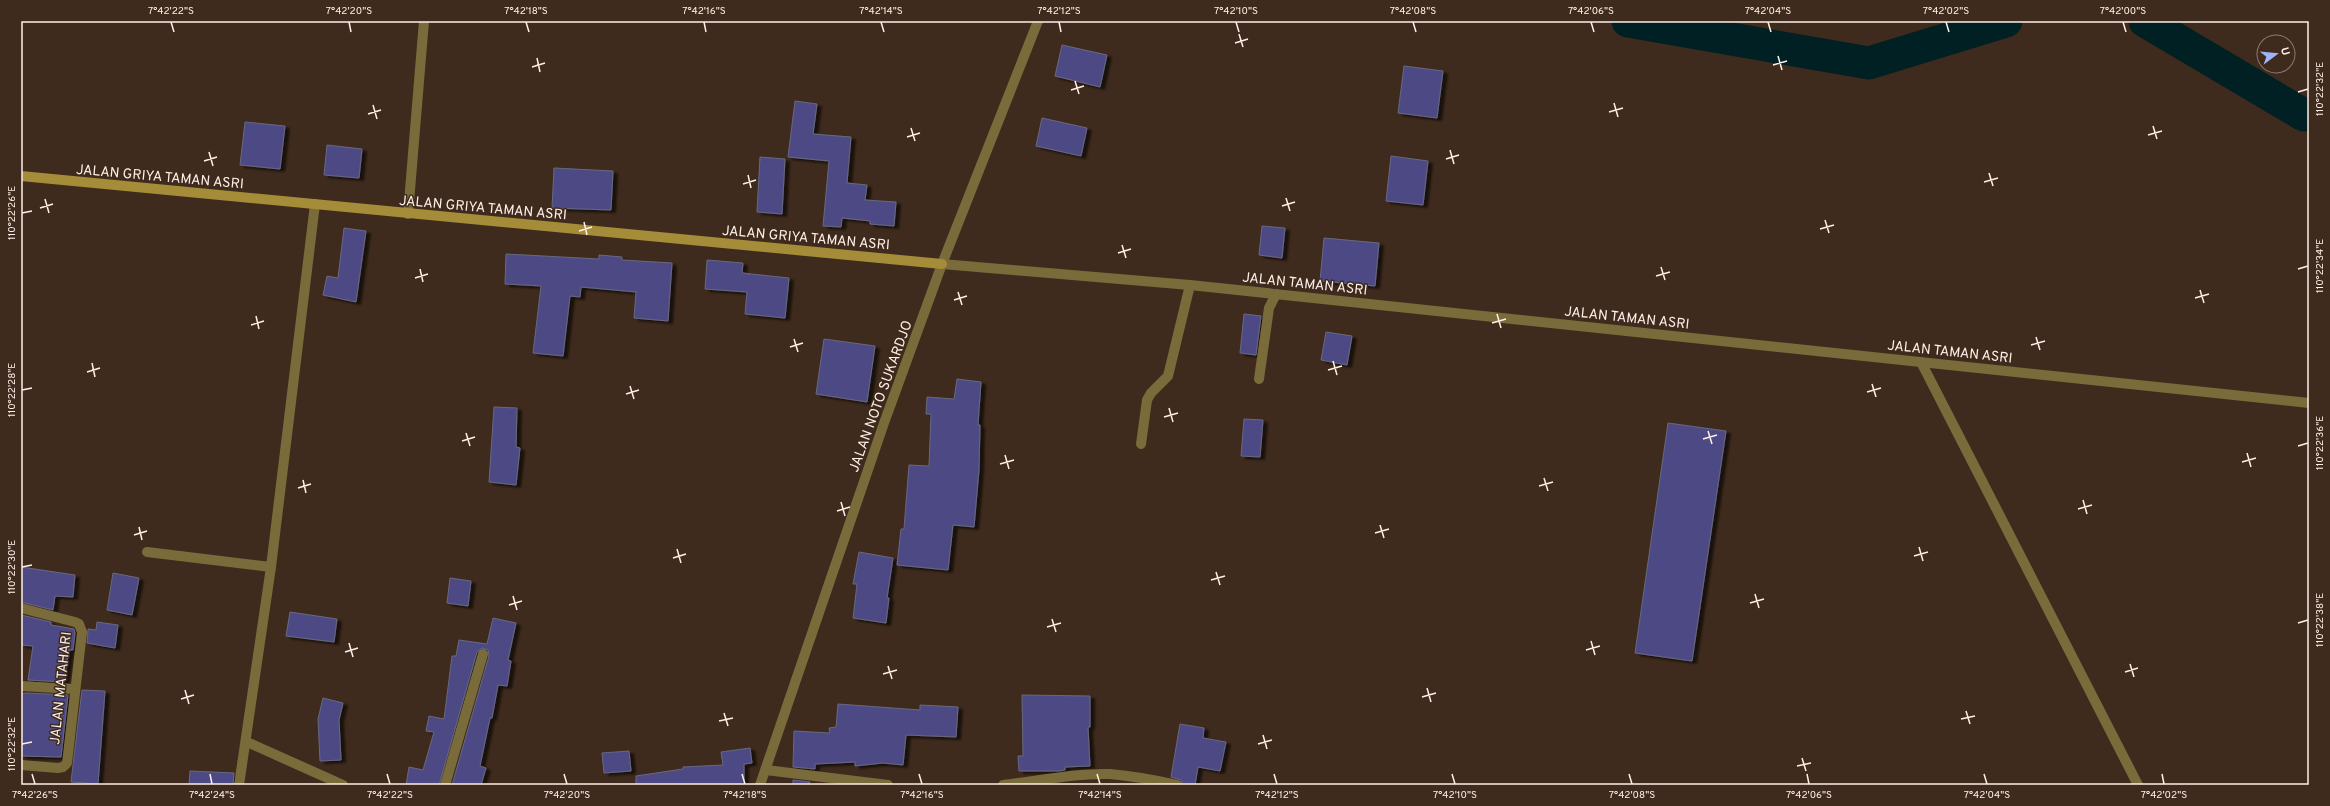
<svg xmlns="http://www.w3.org/2000/svg" width="2330" height="806" viewBox="0 0 2330 806" font-family="Overpass,sans-serif">
<style>
.lines{fill:none;stroke-linecap:round;stroke-linejoin:round}
.river{stroke:#002024;stroke-width:33}
.building{fill:#4e4a85;stroke:#686880;filter:url(#shadow)}
.street{stroke:#7a6b3b;stroke-width:10}
.secondary{stroke:#a48c39;stroke-width:10}
.ticks{fill:none;stroke:#fef0e8;stroke-width:1.5}
.labels{text-anchor:middle;stroke-width:3;stroke-linejoin:round;paint-order:stroke}
.street-label{font-size:14px;fill:#fef0e8;stroke:#3f2b1d}
.neatline{fill:none;stroke:#fef0e8;stroke-width:1.5}
.ticks-label{font-size:10px;text-anchor:middle;fill:#fef0e8}
</style>
<defs>
<filter id="shadow"><feDropShadow dx="4.5" dy="2.5" stdDeviation="1" flood-color="#0009"/></filter>
</defs>
<rect width="100%" height="100%" fill="#3f2b1d"/>
<g class="lines">
<g class="river">
<path d="M 1628,21 L 1869,63 L 2006,21"/>
<path d="M 2145,21 L 2304,115 L 2309,114"/>
</g>
</g>
<g class="building">
<path d="M 1062,45 L 1107,55 L 1100,87 L 1055,76 Z"/>
<path d="M 1404,66 L 1443,71 L 1437,118 L 1398,113 Z"/>
<path d="M 795,101 L 817,104 L 813,134 L 851,137 L 847,183 L 867,185 L 865,200 L 896,202 L 894,226 L 870,224 L 870,221 L 842,218 L 841,227 L 823,226 L 829,161 L 788,157 Z"/>
<path d="M 1042,118 L 1087,128 L 1081,156 L 1036,146 Z"/>
<path d="M 245,122 L 285,126 L 280,169 L 240,165 Z"/>
<path d="M 327,145 L 362,149 L 359,178 L 324,175 Z"/>
<path d="M 1391,156 L 1428,161 L 1423,205 L 1386,201 Z"/>
<path d="M 760,157 L 785,159 L 782,214 L 757,212 Z"/>
<path d="M 554,168 L 613,171 L 611,210 L 552,208 Z"/>
<path d="M 1262,226 L 1285,228 L 1282,258 L 1259,255 Z"/>
<path d="M 344,228 L 366,231 L 356,302 L 323,295 L 327,276 L 338,278 Z"/>
<path d="M 1324,238 L 1379,243 L 1375,286 L 1320,281 Z"/>
<path d="M 506,254 L 599,259 L 599,255 L 622,257 L 622,260 L 672,263 L 668,321 L 634,318 L 636,292 L 581,287 L 580,297 L 570,296 L 563,356 L 533,353 L 541,286 L 505,284 Z"/>
<path d="M 707,260 L 743,263 L 742,273 L 789,278 L 785,318 L 745,314 L 747,292 L 705,289 Z"/>
<path d="M 1244,314 L 1261,316 L 1256,355 L 1240,353 Z"/>
<path d="M 1326,332 L 1352,336 L 1347,365 L 1321,360 Z"/>
<path d="M 824,339 L 875,346 L 867,402 L 816,394 Z"/>
<path d="M 957,379 L 981,382 L 978,425 L 980,425 L 979,470 L 974,527 L 953,525 L 948,570 L 897,565 L 901,529 L 904,529 L 909,465 L 929,466 L 931,414 L 926,414 L 927,397 L 954,399 Z"/>
<path d="M 494,407 L 517,408 L 516,447 L 520,448 L 516,485 L 489,482 Z"/>
<path d="M 1244,419 L 1263,420 L 1260,457 L 1241,456 Z"/>
<path d="M 1668,423 L 1726,431 L 1692,661 L 1635,653 Z"/>
<path d="M 859,552 L 893,558 L 887,598 L 889,598 L 886,623 L 853,618 L 857,584 L 853,584 Z"/>
<path d="M 21,567 L 75,575 L 73,597 L 55,596 L 53,610 L 21,602 Z"/>
<path d="M 113,573 L 139,578 L 132,615 L 107,610 Z"/>
<path d="M 450,578 L 471,581 L 468,606 L 447,603 Z"/>
<path d="M 290,612 L 337,619 L 334,642 L 286,636 Z"/>
<path d="M 21,615 L 51,622 L 51,625 L 74,629 L 75,633 L 73,650 L 69,650 L 64,682 L 28,680 L 33,646 L 21,645 Z"/>
<path d="M 493,618 L 516,623 L 508,660 L 511,661 L 507,686 L 498,685 L 492,718 L 490,718 L 480,766 L 486,768 L 481,785 L 452,785 L 489,656 L 488,650 L 482,648 L 477,652 L 439,785 L 406,785 L 409,767 L 423,770 L 434,732 L 426,731 L 429,716 L 444,719 L 452,656 L 456,656 L 459,640 L 487,644 Z"/>
<path d="M 97,622 L 118,625 L 115,648 L 87,643 L 88,629 L 96,630 Z"/>
<path d="M 82,690 L 105,691 L 98,784 L 71,782 Z"/>
<path d="M 26,693 L 68,695 L 61,757 L 21,756 L 21,694 Z"/>
<path d="M 1022,695 L 1090,696 L 1090,727 L 1088,727 L 1090,766 L 1065,767 L 1065,770 L 1059,771 L 1019,771 L 1018,756 L 1023,756 Z"/>
<path d="M 323,698 L 343,703 L 339,720 L 341,760 L 320,761 L 318,719 Z"/>
<path d="M 838,704 L 920,710 L 920,705 L 958,707 L 956,737 L 906,735 L 903,765 L 883,763 L 855,766 L 855,762 L 815,764 L 815,769 L 793,767 L 794,731 L 830,733 L 829,728 L 836,727 Z"/>
<path d="M 1180,724 L 1204,728 L 1203,738 L 1226,742 L 1220,771 L 1198,767 L 1195,785 L 1183,785 L 1181,780 L 1171,777 Z"/>
<path d="M 750,748 L 752,763 L 744,764 L 744,785 L 636,785 L 636,776 L 683,769 L 683,767 L 723,765 L 721,752 Z"/>
<path d="M 629,751 L 631,771 L 604,773 L 602,753 Z"/>
<path d="M 190,771 L 234,773 L 233,785 L 189,785 Z"/>
<path d="M 793,780 L 810,782 L 809,785 L 793,785 Z"/>
</g>
<g class="lines">
<g class="street">
<path d="M 408,214 L 424,21"/>
<path d="M 942,264 L 1190,285 L 2309,403"/>
<path d="M 1921,362 L 2138,785"/>
<path d="M 1259,379 L 1269,308 L 1276,294"/>
<path d="M 1141,444 L 1147,400 L 1151,393 L 1168,376 L 1190,285"/>
<path d="M 147,552 L 271,567"/>
<path d="M 21,608 L 75,622 L 79,624 L 82,632 L 67,763 L 63,767 L 58,768 L 21,765"/>
<path d="M 21,686 L 74,689"/>
<path d="M 247,742 L 343,785"/>
<path d="M 766,770 L 888,785"/>
<path d="M 239,785 L 271,567 L 315,204"/>
<path d="M 445,785 L 483,654"/>
<path d="M 760,785 L 884,423 L 942,264 L 1038,21"/>
<path d="M 1003,785 C 1038,781 1075,773 1110,774 C 1133,776 1155,780 1177,785"/>
</g>
<path class="secondary" d="M 21,176 L 942,264"/>
</g>
<path class="ticks" d="M 171,22 L 174,32M 349,22 L 351,32M 526,22 L 529,32M 704,22 L 706,32M 881,22 L 884,32M 1059,22 L 1061,32M 1236,22 L 1239,32M 1413,22 L 1416,32M 1591,22 L 1594,32M 1768,22 L 1771,32M 1946,22 L 1949,32M 2123,22 L 2126,32M 1239,34 L 1243,47M 1235,43 L 1248,39M 1778,56 L 1782,70M 537,58 L 540,72M 1773,65 L 1787,61M 532,67 L 545,63M 1075,81 L 1079,94M 1071,90 L 1084,86M 2298,92 L 2308,89M 1614,103 L 1618,117M 373,105 L 377,119M 1609,112 L 1623,108M 368,114 L 381,110M 2153,126 L 2157,139M 911,128 L 915,141M 2148,135 L 2162,131M 907,137 L 920,133M 1450,150 L 1454,164M 209,152 L 213,166M 1446,159 L 1459,155M 204,161 L 217,157M 1989,173 L 1993,186M 748,175 L 751,188M 1984,182 L 1998,178M 743,184 L 756,180M 1286,198 L 1290,211M 45,199 L 49,213M 1282,206 L 1295,202M 40,208 L 53,204M 22,213 L 32,211M 1825,220 L 1829,233M 584,222 L 587,235M 1820,229 L 1834,225M 579,231 L 592,227M 1122,245 L 1126,258M 1118,253 L 1131,249M 1661,267 L 1665,280M 420,269 L 423,282M 2298,269 L 2308,266M 1656,276 L 1670,272M 415,278 L 428,274M 2200,290 L 2204,303M 958,292 L 962,305M 2195,298 L 2209,294M 954,300 L 967,296M 1497,314 L 1501,328M 256,316 L 259,329M 1492,323 L 1506,319M 251,325 L 264,321M 2036,337 L 2040,350M 794,339 L 798,352M 2031,345 L 2045,341M 790,347 L 803,343M 1333,361 L 1337,375M 92,363 L 95,377M 1328,370 L 1342,366M 87,372 L 100,368M 1872,384 L 1876,397M 630,386 L 634,399M 22,390 L 32,388M 1867,392 L 1881,388M 626,394 L 639,390M 1169,408 L 1173,422M 1164,417 L 1178,413M 1708,431 L 1712,444M 466,433 L 470,446M 1703,439 L 1717,435M 462,441 L 475,437M 2298,446 L 2308,443M 2247,453 L 2251,467M 1005,455 L 1009,469M 2242,462 L 2256,458M 1000,464 L 1014,460M 1544,478 L 1548,491M 303,480 L 306,493M 1539,486 L 1553,482M 298,488 L 311,484M 2083,500 L 2087,514M 841,502 L 845,516M 2078,509 L 2092,505M 837,511 L 850,507M 1380,525 L 1384,538M 139,527 L 142,540M 1375,533 L 1389,529M 134,535 L 147,531M 1919,547 L 1923,561M 677,549 L 681,563M 1914,556 L 1928,552M 673,558 L 686,554M 22,567 L 32,565M 1216,572 L 1220,585M 1211,580 L 1225,576M 1755,594 L 1759,608M 513,596 L 517,610M 1750,603 L 1764,599M 509,605 L 522,601M 1052,619 L 1056,632M 2298,623 L 2308,620M 1047,627 L 1061,623M 1591,641 L 1595,655M 349,643 L 353,657M 1586,650 L 1600,646M 345,652 L 358,648M 2130,664 L 2134,677M 888,666 L 892,679M 2125,672 L 2138,668M 883,674 L 897,670M 1427,688 L 1431,702M 185,690 L 189,704M 1422,697 L 1436,693M 181,699 L 194,695M 1966,711 L 1970,724M 724,713 L 728,726M 1961,719 L 1975,716M 719,721 L 733,718M 1263,735 L 1267,749M 22,744 L 32,742M 1258,744 L 1272,740M 1802,758 L 1806,771M 1797,766 L 1811,763M 32,774 L 35,784M 210,774 L 212,784M 387,774 L 390,784M 564,774 L 567,784M 742,774 L 745,784M 919,774 L 922,784M 1097,774 L 1100,784M 1274,774 L 1277,784M 1452,774 L 1455,784M 1629,774 L 1632,784M 1807,774 L 1809,784M 1984,774 L 1987,784M 2162,774 L 2164,784"/>
<g class="labels">
<g class="street-label">
<text transform="translate(160 176) rotate(5)" y="5">JALAN GRIYA TAMAN ASRI</text>
<text transform="translate(483 207) rotate(5)" y="5">JALAN GRIYA TAMAN ASRI</text>
<text transform="translate(806 237) rotate(5)" y="5">JALAN GRIYA TAMAN ASRI</text>
<text transform="translate(1305 283) rotate(6)" y="5">JALAN TAMAN ASRI</text>
<text transform="translate(1627 317) rotate(6)" y="5">JALAN TAMAN ASRI</text>
<text transform="translate(1950 351) rotate(6)" y="5">JALAN TAMAN ASRI</text>
<text transform="translate(880 396) rotate(-70)" y="5">JALAN NOTO SUKARDJO</text>
<text transform="translate(60 688) rotate(-84)" y="5">JALAN MATAHARI</text>
</g>
</g>
<rect width="2330" height="806" fill="none" stroke="#3f2b1d" stroke-width="44"/>
<g transform="translate(2276 54) rotate(74)"><circle r="19" fill="#3f2b1d" stroke="#8b7a6e"/>
<path d="M0-3L7 15L0 10L-7 15Z" fill="#9fb3fd"/>
<text y="-6" font-size="11" font-weight="bold" text-anchor="middle" fill="#fef0e8">U</text>
</g>
<rect x="22" y="22" width="2286" height="762" class="neatline"/>
<g class="ticks-label">
<text x="171" y="14">7°42'22"S</text>
<text x="349" y="14">7°42'20"S</text>
<text x="526" y="14">7°42'18"S</text>
<text x="704" y="14">7°42'16"S</text>
<text x="881" y="14">7°42'14"S</text>
<text x="1059" y="14">7°42'12"S</text>
<text x="1236" y="14">7°42'10"S</text>
<text x="1413" y="14">7°42'08"S</text>
<text x="1591" y="14">7°42'06"S</text>
<text x="1768" y="14">7°42'04"S</text>
<text x="1946" y="14">7°42'02"S</text>
<text x="2123" y="14">7°42'00"S</text>
<text transform="translate(2319 89) rotate(-90)" y="4">110°22'32"E</text>
<text transform="translate(11 213) rotate(-90)" y="4">110°22'26"E</text>
<text transform="translate(2319 266) rotate(-90)" y="4">110°22'34"E</text>
<text transform="translate(11 390) rotate(-90)" y="4">110°22'28"E</text>
<text transform="translate(2319 443) rotate(-90)" y="4">110°22'36"E</text>
<text transform="translate(11 567) rotate(-90)" y="4">110°22'30"E</text>
<text transform="translate(2319 620) rotate(-90)" y="4">110°22'38"E</text>
<text transform="translate(11 744) rotate(-90)" y="4">110°22'32"E</text>
<text x="35" y="798">7°42'26"S</text>
<text x="212" y="798">7°42'24"S</text>
<text x="390" y="798">7°42'22"S</text>
<text x="567" y="798">7°42'20"S</text>
<text x="745" y="798">7°42'18"S</text>
<text x="922" y="798">7°42'16"S</text>
<text x="1100" y="798">7°42'14"S</text>
<text x="1277" y="798">7°42'12"S</text>
<text x="1455" y="798">7°42'10"S</text>
<text x="1632" y="798">7°42'08"S</text>
<text x="1809" y="798">7°42'06"S</text>
<text x="1987" y="798">7°42'04"S</text>
<text x="2164" y="798">7°42'02"S</text>
</g>
</svg>
